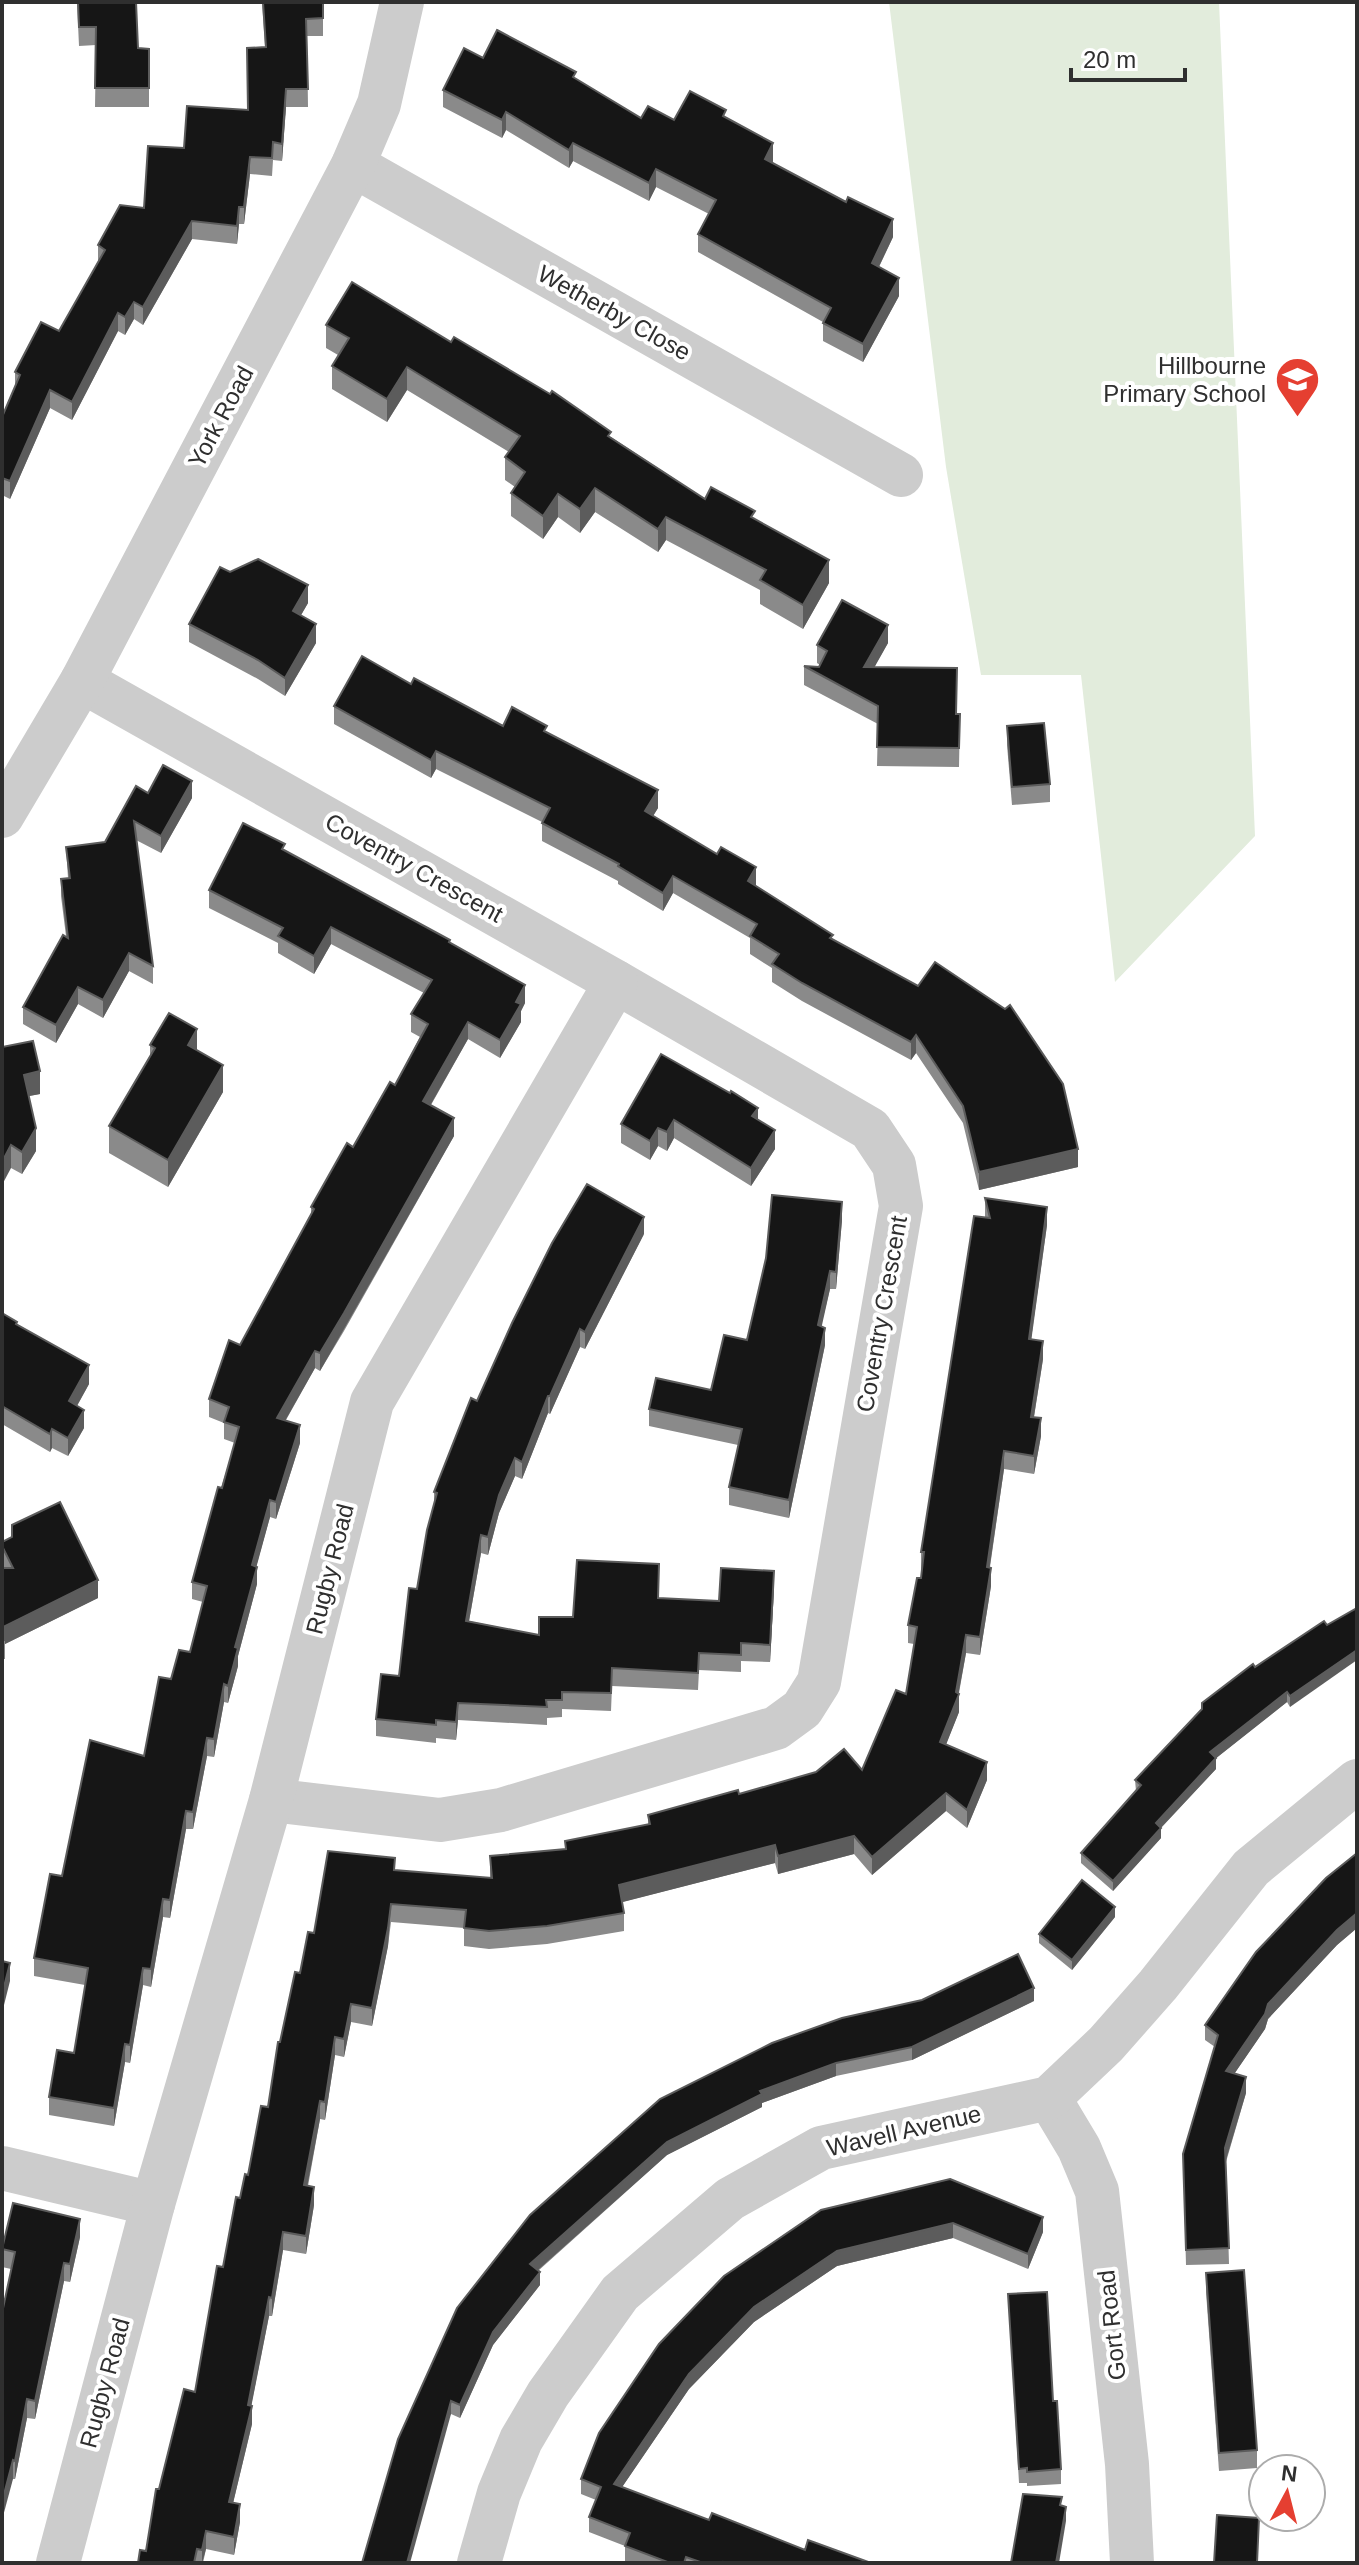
<svg xmlns="http://www.w3.org/2000/svg" width="1359" height="2565" viewBox="0 0 1359 2565" font-family="Helvetica,sans-serif">
<style>
.green{fill:#e2ecdc}
.lines{fill:none;stroke-linecap:round;stroke-linejoin:round}
.minor{stroke:#ccc;stroke-width:44}
.wall{fill:#8a8a8a}
.shaded-wall{fill:#5c5c5c}
.building{fill:#161616;stroke:#5c5c5c;stroke-width:2}
.labels{text-anchor:middle;stroke-width:8;stroke-linejoin:round;paint-order:stroke}
.street-label{font-size:24px;fill:#2f2f2f;stroke:#fff}
.poi-label{font-size:24px;fill:#2f2f2f;stroke:#fff;text-anchor:end}
</style>
<rect width="100%" height="100%" fill="#fff"/>
<path class="green" d="M 889,2 L 1219,2 L 1255,836 L 1115,982 L 1081,675 L 981,675 L 946,467 Z"/>
<g class="lines">
<g class="minor">
<path d="M 353,165 L 901,475"/>
<path d="M 82,681 L 616,982 L 870,1129 L 894,1165 L 901,1206 L 819,1682 L 802,1709 L 776,1728 L 501,1810 L 440,1820 L 271,1800"/>
<path d="M 2,816 L 82,681 L 353,165 L 379,104 L 402,2"/>
<path d="M 1049,2098 L 1079,2148 L 1097,2191 L 1127,2464 L 1132,2563"/>
<path d="M 2,2168 L 153,2204"/>
<path d="M 58,2563 L 153,2204 L 271,1800 L 372,1402 L 616,982"/>
<path d="M 479,2563 L 499,2493 L 521,2440 L 548,2394 L 620,2293 L 730,2199 L 821,2148 L 1049,2098 L 1106,2044 L 1158,1985 L 1251,1868 L 1357,1781"/>
</g>
</g>
<g class="wall">
<path d="M 77,2 L 136,2 L 138,48 L 149,49 L 149,107 L 95,107 L 96,45 L 79,46 Z"/>
<path d="M 262,2 L 323,2 L 323,36 L 307,36 L 308,107 L 286,107 L 282,161 L 273,160 L 272,176 L 250,174 L 244,224 L 239,224 L 237,244 L 192,239 L 143,325 L 134,319 L 125,335 L 118,331 L 72,420 L 50,408 L 10,499 L 2,495 L 2,417 L 15,388 L 15,372 L 59,331 L 98,263 L 98,245 L 144,208 L 184,148 L 248,110 L 265,47 Z"/>
<path d="M 483,58 L 576,79 L 641,118 L 674,120 L 726,118 L 773,161 L 773,163 L 893,237 L 879,267 L 899,296 L 863,362 L 823,341 L 823,322 L 698,252 L 698,234 L 709,214 L 656,187 L 649,201 L 573,161 L 569,168 L 506,130 L 502,138 L 443,107 L 443,90 Z"/>
<path d="M 326,325 L 611,437 L 705,499 L 755,519 L 829,583 L 803,629 L 760,604 L 760,590 L 666,540 L 658,552 L 595,512 L 580,533 L 558,517 L 543,539 L 511,516 L 511,493 L 515,487 L 505,480 L 505,457 L 509,452 L 407,390 L 387,422 L 332,389 L 332,366 L 338,355 L 326,348 Z"/>
<path d="M 230,572 L 308,603 L 301,615 L 316,643 L 285,696 L 258,679 L 189,642 L 189,624 Z"/>
<path d="M 888,643 L 874,667 L 956,714 L 960,714 L 959,767 L 877,766 L 878,724 L 804,685 L 804,666 L 819,667 L 820,665 L 817,663 L 817,645 Z"/>
<path d="M 411,684 L 503,726 L 547,733 L 658,808 L 653,816 L 833,939 L 1078,1167 L 979,1190 L 963,1123 L 916,1053 L 911,1060 L 802,1001 L 772,982 L 772,968 L 750,954 L 750,938 L 673,893 L 663,911 L 618,884 L 618,881 L 542,841 L 542,822 L 436,769 L 431,778 L 334,724 L 334,706 Z"/>
<path d="M 1007,726 L 1050,784 L 1050,802 L 1012,805 L 1007,745 Z"/>
<path d="M 148,793 L 192,798 L 161,853 L 136,840 L 153,966 L 153,984 L 129,971 L 103,1018 L 78,1004 L 56,1043 L 23,1024 L 23,1007 L 66,936 L 61,896 L 61,879 L 68,878 L 66,847 L 105,842 Z"/>
<path d="M 285,851 L 450,943 L 525,1003 L 521,1011 L 521,1022 L 500,1058 L 468,1039 L 431,1105 L 454,1136 L 344,1331 L 320,1371 L 315,1368 L 286,1420 L 300,1443 L 276,1519 L 270,1517 L 256,1567 L 257,1584 L 238,1656 L 238,1666 L 228,1703 L 224,1702 L 214,1757 L 207,1756 L 193,1829 L 186,1829 L 170,1918 L 163,1917 L 151,1987 L 143,1985 L 130,2063 L 125,2062 L 114,2126 L 49,2115 L 49,2097 L 74,2053 L 85,1985 L 34,1976 L 34,1958 L 62,1876 L 144,1756 L 171,1679 L 190,1652 L 203,1602 L 192,1599 L 192,1582 L 235,1443 L 224,1439 L 224,1423 L 209,1417 L 209,1399 L 240,1345 L 311,1216 L 311,1207 L 353,1147 L 395,1085 L 420,1037 L 411,1032 L 411,1014 L 424,993 L 331,944 L 314,974 L 278,953 L 278,943 L 209,908 L 209,890 Z"/>
<path d="M 150,1045 L 197,1050 L 223,1092 L 168,1187 L 109,1153 L 109,1126 L 150,1057 Z"/>
<path d="M 2,1047 L 40,1094 L 29,1096 L 36,1151 L 22,1174 L 11,1168 Z"/>
<path d="M 661,1054 L 758,1120 L 775,1149 L 751,1186 L 674,1138 L 667,1151 L 658,1146 L 650,1160 L 621,1143 L 621,1124 Z"/>
<path d="M 985,1198 L 1047,1225 L 1031,1339 L 1043,1359 L 1034,1417 L 1041,1436 L 1034,1474 L 1004,1469 L 990,1567 L 991,1586 L 980,1655 L 966,1653 L 959,1693 L 959,1712 L 946,1744 L 987,1780 L 967,1828 L 946,1811 L 872,1875 L 854,1854 L 778,1874 L 775,1863 L 622,1902 L 624,1913 L 624,1931 L 547,1944 L 489,1949 L 464,1946 L 464,1928 L 391,1922 L 388,1946 L 372,2026 L 351,2022 L 344,2057 L 335,2055 L 325,2120 L 320,2119 L 308,2186 L 314,2205 L 306,2254 L 283,2250 L 272,2316 L 269,2316 L 251,2406 L 252,2424 L 233,2503 L 240,2522 L 234,2555 L 206,2549 L 203,2563 L 138,2563 L 146,2551 L 159,2489 L 195,2392 L 223,2267 L 240,2198 L 268,2107 L 280,2042 L 300,1973 L 314,1933 L 395,1870 L 490,1878 L 490,1856 L 565,1849 L 565,1841 L 648,1825 L 648,1815 L 739,1794 L 862,1770 L 906,1694 L 914,1644 L 908,1643 L 908,1625 L 921,1578 L 921,1552 L 985,1217 Z"/>
<path d="M 842,1220 L 836,1289 L 830,1289 L 821,1326 L 825,1345 L 789,1518 L 729,1505 L 729,1487 L 738,1445 L 649,1426 L 649,1409 L 711,1390 L 747,1340 Z"/>
<path d="M 644,1234 L 585,1349 L 580,1347 L 550,1414 L 548,1413 L 522,1479 L 515,1476 L 499,1513 L 488,1555 L 481,1553 L 469,1621 L 539,1635 L 573,1617 L 659,1598 L 719,1601 L 774,1589 L 770,1662 L 741,1661 L 741,1672 L 699,1670 L 698,1690 L 612,1686 L 611,1711 L 562,1709 L 562,1717 L 547,1718 L 547,1725 L 458,1720 L 456,1740 L 436,1738 L 436,1743 L 376,1736 L 376,1719 L 399,1676 L 434,1506 L 434,1492 L 477,1401 Z"/>
<path d="M 2,1313 L 89,1384 L 77,1406 L 84,1428 L 68,1456 L 52,1448 L 50,1452 L 2,1424 Z"/>
<path d="M 2,1542 L 98,1598 L 5,1644 L 5,1659 L 2,1659 L 2,1569 L 4,1568 L 2,1564 Z"/>
<path d="M 1324,1621 L 1290,1707 L 1287,1702 L 1216,1758 L 1216,1769 L 1161,1828 L 1161,1838 L 1113,1891 L 1081,1863 L 1081,1853 L 1136,1791 L 1135,1780 L 1255,1667 Z"/>
<path d="M 1357,1853 L 1357,1928 L 1337,1945 L 1268,2019 L 1265,2029 L 1234,2074 L 1246,2093 L 1226,2162 L 1229,2264 L 1186,2265 L 1183,2154 L 1215,2047 L 1205,2040 L 1205,2025 Z"/>
<path d="M 1115,1917 L 1072,1970 L 1039,1943 L 1039,1934 Z"/>
<path d="M 1034,2001 L 912,2060 L 836,2076 L 762,2103 L 762,2107 L 667,2155 L 538,2271 L 540,2285 L 493,2345 L 460,2418 L 451,2414 L 398,2439 L 660,2099 Z"/>
<path d="M 821,2210 L 1043,2232 L 1028,2269 L 953,2238 L 837,2266 L 754,2322 L 689,2389 L 622,2487 L 709,2520 L 805,2550 L 871,2563 L 631,2563 L 625,2561 L 625,2546 L 589,2532 L 589,2517 L 596,2500 L 581,2494 L 581,2479 Z"/>
<path d="M 80,2237 L 70,2282 L 64,2281 L 35,2419 L 27,2418 L 15,2479 L 13,2479 L 11,2269 L 2,2267 L 2,2249 Z"/>
<path d="M 1206,2273 L 1257,2450 L 1257,2468 L 1219,2471 L 1206,2292 Z"/>
<path d="M 1008,2294 L 1053,2401 L 1061,2469 L 1061,2484 L 1027,2486 L 1027,2483 L 1019,2483 Z"/>
</g>
<g class="shaded-wall">
<path d="M 286,89 L 286,107 L 282,161 L 282,144 Z"/>
<path d="M 506,112 L 506,130 L 502,138 L 502,120 Z"/>
<path d="M 573,143 L 573,161 L 569,168 L 569,150 Z"/>
<path d="M 773,143 L 773,161 L 765,177 L 765,159 Z"/>
<path d="M 250,157 L 250,174 L 244,224 L 244,207 Z"/>
<path d="M 656,169 L 656,187 L 649,201 L 649,183 Z"/>
<path d="M 239,207 L 239,224 L 237,244 L 237,226 Z"/>
<path d="M 893,219 L 893,237 L 872,281 L 872,263 Z"/>
<path d="M 192,221 L 192,239 L 143,325 L 143,307 Z"/>
<path d="M 899,278 L 899,296 L 863,362 L 863,344 Z"/>
<path d="M 134,302 L 134,319 L 125,335 L 125,317 Z"/>
<path d="M 118,313 L 118,331 L 72,420 L 72,402 Z"/>
<path d="M 407,367 L 407,390 L 387,422 L 387,399 Z"/>
<path d="M 50,390 L 50,408 L 10,499 L 10,481 Z"/>
<path d="M 595,488 L 595,512 L 580,533 L 580,509 Z"/>
<path d="M 558,494 L 558,517 L 543,539 L 543,516 Z"/>
<path d="M 666,517 L 666,540 L 658,552 L 658,529 Z"/>
<path d="M 829,560 L 829,583 L 803,629 L 803,605 Z"/>
<path d="M 308,585 L 308,603 L 293,629 L 293,611 Z"/>
<path d="M 316,624 L 316,643 L 285,696 L 285,678 Z"/>
<path d="M 888,625 L 888,643 L 864,686 L 864,667 Z"/>
<path d="M 436,751 L 436,769 L 431,778 L 431,760 Z"/>
<path d="M 192,781 L 192,798 L 161,853 L 161,836 Z"/>
<path d="M 658,790 L 658,808 L 645,829 L 645,811 Z"/>
<path d="M 756,867 L 756,885 L 748,899 L 748,881 Z"/>
<path d="M 673,876 L 673,893 L 663,911 L 663,893 Z"/>
<path d="M 331,927 L 331,944 L 314,974 L 314,956 Z"/>
<path d="M 129,953 L 129,971 L 103,1018 L 103,1000 Z"/>
<path d="M 525,985 L 525,1003 L 521,1011 L 521,1022 L 500,1058 L 500,1040 L 516,1002 Z"/>
<path d="M 78,987 L 78,1004 L 56,1043 L 56,1025 Z"/>
<path d="M 468,1022 L 468,1039 L 423,1118 L 423,1101 Z"/>
<path d="M 197,1029 L 197,1056 L 188,1045 Z"/>
<path d="M 916,1035 L 916,1053 L 911,1060 L 911,1042 Z"/>
<path d="M 223,1065 L 223,1092 L 168,1187 L 168,1160 Z"/>
<path d="M 40,1071 L 40,1094 L 24,1097 L 24,1075 Z"/>
<path d="M 758,1108 L 758,1126 L 752,1116 Z"/>
<path d="M 454,1118 L 454,1136 L 320,1371 L 320,1353 Z"/>
<path d="M 674,1120 L 674,1138 L 667,1151 L 667,1132 Z"/>
<path d="M 36,1128 L 36,1151 L 22,1174 L 22,1152 Z"/>
<path d="M 658,1128 L 658,1146 L 650,1160 L 650,1141 Z"/>
<path d="M 775,1130 L 775,1149 L 751,1186 L 751,1168 Z"/>
<path d="M 11,1145 L 11,1168 L 2,1185 L 2,1162 Z"/>
<path d="M 1078,1149 L 1078,1167 L 979,1190 L 979,1172 Z"/>
<path d="M 842,1202 L 842,1220 L 836,1289 L 836,1272 Z"/>
<path d="M 1047,1207 L 1047,1225 L 1029,1357 L 1029,1339 Z"/>
<path d="M 644,1217 L 644,1234 L 585,1349 L 585,1332 Z"/>
<path d="M 830,1271 L 830,1289 L 818,1343 L 818,1325 Z"/>
<path d="M 825,1328 L 825,1345 L 789,1518 L 789,1500 Z"/>
<path d="M 580,1329 L 580,1347 L 550,1414 L 550,1396 Z"/>
<path d="M 1043,1341 L 1043,1359 L 1031,1435 L 1031,1417 Z"/>
<path d="M 315,1351 L 315,1368 L 277,1435 L 277,1418 Z"/>
<path d="M 89,1365 L 89,1384 L 69,1420 L 69,1401 Z"/>
<path d="M 548,1396 L 548,1413 L 522,1479 L 522,1462 Z"/>
<path d="M 84,1410 L 84,1428 L 68,1456 L 68,1438 Z"/>
<path d="M 1041,1418 L 1041,1436 L 1034,1474 L 1034,1456 Z"/>
<path d="M 300,1425 L 300,1443 L 276,1519 L 276,1502 Z"/>
<path d="M 52,1429 L 52,1448 L 50,1452 L 50,1434 Z"/>
<path d="M 1004,1451 L 1004,1469 L 987,1585 L 987,1567 Z"/>
<path d="M 515,1458 L 515,1476 L 499,1513 L 488,1555 L 488,1537 L 499,1495 Z"/>
<path d="M 270,1500 L 270,1517 L 252,1583 L 252,1565 Z"/>
<path d="M 481,1535 L 481,1553 L 466,1638 L 466,1621 Z"/>
<path d="M 257,1567 L 257,1584 L 238,1656 L 238,1666 L 228,1703 L 228,1686 L 235,1647 Z"/>
<path d="M 991,1568 L 991,1586 L 980,1655 L 980,1637 Z"/>
<path d="M 774,1571 L 774,1589 L 770,1662 L 770,1645 Z"/>
<path d="M 98,1580 L 98,1598 L 5,1644 L 5,1626 Z"/>
<path d="M 966,1635 L 966,1653 L 958,1696 L 959,1694 L 959,1712 L 940,1760 L 940,1742 L 956,1692 Z"/>
<path d="M 1357,1650 L 1357,1660 L 1290,1707 L 1290,1696 Z"/>
<path d="M 224,1684 L 224,1702 L 214,1757 L 214,1739 Z"/>
<path d="M 1287,1692 L 1287,1702 L 1210,1763 L 1210,1752 Z"/>
<path d="M 458,1703 L 458,1720 L 456,1740 L 456,1722 Z"/>
<path d="M 207,1738 L 207,1756 L 193,1829 L 193,1812 Z"/>
<path d="M 1216,1758 L 1216,1769 L 1156,1833 L 1156,1823 Z"/>
<path d="M 987,1762 L 987,1780 L 967,1828 L 967,1810 Z"/>
<path d="M 946,1793 L 946,1811 L 872,1875 L 872,1857 Z"/>
<path d="M 186,1811 L 186,1829 L 170,1918 L 170,1900 Z"/>
<path d="M 1161,1828 L 1161,1838 L 1113,1891 L 1113,1881 Z"/>
<path d="M 854,1836 L 854,1854 L 778,1874 L 778,1856 Z"/>
<path d="M 775,1845 L 775,1863 L 619,1903 L 619,1885 Z"/>
<path d="M 163,1899 L 163,1917 L 151,1987 L 151,1969 Z"/>
<path d="M 391,1904 L 388,1946 L 372,2026 L 372,2008 Z"/>
<path d="M 1115,1907 L 1115,1917 L 1072,1970 L 1072,1960 Z"/>
<path d="M 1357,1913 L 1357,1928 L 1337,1945 L 1268,2019 L 1265,2029 L 1226,2086 L 1226,2071 L 1268,2004 L 1337,1930 Z"/>
<path d="M 10,1963 L 10,1981 L 2,2013 L 2,1995 Z"/>
<path d="M 143,1968 L 143,1985 L 130,2063 L 130,2045 Z"/>
<path d="M 1034,1988 L 1034,2001 L 912,2060 L 912,2047 Z"/>
<path d="M 351,2004 L 351,2022 L 344,2057 L 344,2039 Z"/>
<path d="M 335,2037 L 335,2055 L 325,2120 L 325,2102 Z"/>
<path d="M 125,2044 L 125,2062 L 114,2126 L 114,2108 Z"/>
<path d="M 836,2063 L 836,2076 L 762,2103 L 762,2107 L 667,2155 L 530,2277 L 530,2264 L 667,2142 L 760,2091 Z"/>
<path d="M 1246,2077 L 1246,2093 L 1225,2163 L 1225,2148 Z"/>
<path d="M 320,2101 L 320,2119 L 304,2203 L 304,2185 Z"/>
<path d="M 314,2187 L 314,2205 L 306,2254 L 306,2236 Z"/>
<path d="M 1043,2217 L 1043,2232 L 1028,2269 L 1028,2254 Z"/>
<path d="M 80,2219 L 80,2237 L 70,2282 L 70,2264 Z"/>
<path d="M 953,2223 L 953,2238 L 837,2266 L 754,2322 L 689,2389 L 614,2499 L 614,2484 L 689,2374 L 754,2307 L 837,2251 Z"/>
<path d="M 283,2232 L 283,2250 L 272,2316 L 272,2298 Z"/>
<path d="M 64,2263 L 64,2281 L 35,2419 L 35,2401 Z"/>
<path d="M 540,2272 L 540,2285 L 493,2345 L 460,2418 L 460,2405 L 493,2332 Z"/>
<path d="M 269,2297 L 269,2316 L 248,2423 L 248,2405 Z"/>
<path d="M 27,2399 L 27,2418 L 15,2479 L 15,2461 Z"/>
<path d="M 451,2401 L 451,2414 L 410,2563 L 407,2563 Z"/>
<path d="M 252,2406 L 252,2424 L 229,2520 L 229,2502 Z"/>
<path d="M 13,2460 L 13,2479 L 2,2520 L 2,2502 Z"/>
<path d="M 240,2504 L 240,2522 L 234,2555 L 234,2537 Z"/>
<path d="M 1066,2507 L 1066,2521 L 1059,2563 L 1056,2563 Z"/>
<path d="M 206,2531 L 206,2549 L 202,2563 L 202,2550 Z"/>
</g>
<g class="building">
<path d="M 78,2 L 136,2 L 138,48 L 149,49 L 149,88 L 95,88 L 96,27 L 79,27 Z"/>
<path d="M 263,2 L 323,2 L 323,18 L 306,19 L 308,89 L 286,89 L 282,144 L 273,142 L 272,158 L 250,157 L 244,207 L 239,207 L 237,226 L 192,221 L 143,307 L 134,302 L 125,317 L 118,313 L 72,402 L 50,390 L 10,481 L 2,478 L 2,417 L 20,375 L 15,372 L 41,322 L 59,331 L 105,250 L 98,245 L 120,205 L 144,208 L 148,146 L 184,148 L 187,106 L 248,110 L 247,48 L 266,47 Z"/>
<path d="M 497,30 L 576,72 L 573,77 L 641,118 L 648,106 L 674,120 L 690,91 L 726,110 L 723,116 L 773,143 L 765,159 L 846,202 L 848,197 L 893,219 L 872,263 L 899,278 L 863,344 L 823,323 L 831,308 L 698,234 L 716,200 L 656,169 L 649,183 L 573,143 L 569,150 L 506,112 L 502,120 L 443,90 L 464,48 L 483,58 Z"/>
<path d="M 352,282 L 451,342 L 454,337 L 550,394 L 552,391 L 611,432 L 608,436 L 705,499 L 711,487 L 755,511 L 751,517 L 829,560 L 803,605 L 760,580 L 766,570 L 666,517 L 658,529 L 595,488 L 580,509 L 558,494 L 543,516 L 511,493 L 525,472 L 505,457 L 520,436 L 407,367 L 387,399 L 332,366 L 349,338 L 326,325 Z"/>
<path d="M 258,559 L 308,585 L 293,611 L 316,624 L 285,678 L 258,660 L 189,624 L 220,567 L 230,572 Z"/>
<path d="M 842,600 L 888,625 L 864,667 L 957,668 L 956,714 L 960,714 L 959,748 L 877,747 L 878,706 L 804,666 L 819,667 L 827,651 L 817,645 Z"/>
<path d="M 362,656 L 411,684 L 414,678 L 503,726 L 512,707 L 547,726 L 544,731 L 658,790 L 645,811 L 717,854 L 721,847 L 756,867 L 748,881 L 833,935 L 830,938 L 918,986 L 935,962 L 1005,1009 L 1010,1005 L 1063,1084 L 1078,1149 L 979,1172 L 963,1106 L 916,1035 L 911,1042 L 802,983 L 772,964 L 779,954 L 750,936 L 757,924 L 673,876 L 663,893 L 618,866 L 619,864 L 542,823 L 550,808 L 436,751 L 431,760 L 334,706 Z"/>
<path d="M 1044,723 L 1050,784 L 1012,787 L 1007,726 Z"/>
<path d="M 163,765 L 192,781 L 161,836 L 134,821 L 153,966 L 129,953 L 103,1000 L 78,987 L 56,1025 L 23,1007 L 63,935 L 68,938 L 61,879 L 70,878 L 66,847 L 105,842 L 136,786 L 148,793 Z"/>
<path d="M 243,823 L 285,844 L 282,849 L 450,940 L 449,942 L 525,985 L 516,1002 L 521,1004 L 500,1040 L 468,1022 L 423,1101 L 454,1118 L 344,1313 L 320,1353 L 315,1351 L 277,1418 L 300,1425 L 276,1502 L 270,1500 L 252,1565 L 257,1567 L 235,1647 L 238,1648 L 228,1686 L 224,1684 L 214,1739 L 207,1738 L 193,1812 L 186,1811 L 170,1900 L 163,1899 L 151,1969 L 143,1968 L 130,2045 L 125,2044 L 114,2108 L 49,2097 L 57,2050 L 74,2053 L 88,1968 L 34,1958 L 50,1874 L 62,1876 L 90,1740 L 144,1756 L 159,1677 L 171,1679 L 179,1650 L 190,1652 L 207,1586 L 192,1582 L 218,1487 L 222,1488 L 239,1427 L 224,1422 L 229,1407 L 209,1399 L 229,1340 L 240,1345 L 314,1209 L 311,1207 L 347,1143 L 353,1147 L 390,1082 L 395,1085 L 428,1024 L 411,1014 L 432,980 L 331,927 L 314,956 L 278,936 L 283,928 L 209,890 Z"/>
<path d="M 169,1013 L 197,1029 L 188,1045 L 223,1065 L 168,1160 L 109,1126 L 155,1048 L 150,1045 Z"/>
<path d="M 33,1041 L 40,1071 L 24,1075 L 36,1128 L 22,1152 L 11,1145 L 2,1162 L 2,1047 Z"/>
<path d="M 661,1054 L 730,1093 L 731,1091 L 758,1108 L 752,1116 L 775,1130 L 751,1168 L 674,1120 L 667,1132 L 658,1128 L 650,1141 L 621,1124 Z"/>
<path d="M 587,1184 L 644,1217 L 585,1332 L 580,1329 L 550,1396 L 548,1396 L 522,1462 L 515,1458 L 499,1495 L 488,1537 L 481,1535 L 466,1621 L 539,1635 L 539,1617 L 573,1617 L 577,1560 L 659,1564 L 658,1598 L 719,1601 L 721,1568 L 774,1571 L 770,1645 L 741,1643 L 741,1655 L 699,1653 L 698,1673 L 612,1668 L 611,1693 L 562,1692 L 562,1700 L 546,1700 L 547,1707 L 458,1703 L 456,1722 L 436,1720 L 436,1725 L 376,1719 L 381,1674 L 399,1676 L 409,1588 L 417,1589 L 427,1530 L 437,1493 L 434,1492 L 471,1398 L 477,1401 L 512,1323 L 552,1243 Z"/>
<path d="M 772,1195 L 842,1202 L 836,1272 L 830,1271 L 818,1325 L 825,1328 L 789,1500 L 729,1487 L 742,1429 L 649,1409 L 656,1378 L 711,1390 L 724,1335 L 747,1340 L 766,1258 Z"/>
<path d="M 985,1198 L 1047,1207 L 1029,1339 L 1043,1341 L 1031,1417 L 1041,1418 L 1034,1456 L 1004,1451 L 987,1567 L 991,1568 L 980,1637 L 966,1635 L 956,1692 L 959,1694 L 940,1742 L 987,1762 L 967,1810 L 946,1793 L 872,1857 L 854,1836 L 778,1856 L 775,1845 L 619,1885 L 624,1913 L 547,1926 L 489,1931 L 464,1928 L 466,1910 L 391,1904 L 388,1928 L 372,2008 L 351,2004 L 344,2039 L 335,2037 L 325,2102 L 320,2101 L 304,2185 L 314,2187 L 306,2236 L 283,2232 L 272,2298 L 269,2297 L 248,2405 L 252,2406 L 229,2502 L 240,2504 L 234,2537 L 206,2531 L 202,2550 L 197,2549 L 194,2563 L 138,2563 L 140,2550 L 146,2551 L 156,2489 L 159,2489 L 184,2389 L 195,2392 L 217,2266 L 223,2267 L 236,2197 L 240,2198 L 245,2174 L 248,2175 L 261,2106 L 268,2107 L 278,2042 L 280,2042 L 295,1972 L 300,1973 L 308,1932 L 314,1933 L 328,1851 L 395,1858 L 394,1870 L 492,1878 L 490,1856 L 566,1849 L 565,1841 L 650,1824 L 648,1815 L 738,1790 L 739,1794 L 816,1772 L 844,1749 L 862,1770 L 896,1690 L 906,1694 L 917,1627 L 908,1625 L 917,1578 L 921,1578 L 924,1552 L 921,1552 L 974,1216 L 990,1218 Z"/>
<path d="M 2,1313 L 17,1322 L 16,1324 L 89,1365 L 69,1401 L 84,1410 L 68,1438 L 52,1429 L 50,1434 L 2,1406 Z"/>
<path d="M 60,1502 L 98,1580 L 5,1626 L 5,1640 L 2,1640 L 2,1568 L 13,1568 L 2,1546 L 2,1542 L 12,1537 L 12,1525 Z"/>
<path d="M 1357,1608 L 1357,1650 L 1290,1696 L 1287,1692 L 1210,1752 L 1216,1758 L 1156,1823 L 1161,1828 L 1113,1881 L 1081,1853 L 1141,1785 L 1135,1780 L 1202,1709 L 1202,1703 L 1253,1664 L 1255,1667 L 1324,1621 L 1327,1625 Z"/>
<path d="M 1357,1853 L 1357,1913 L 1337,1930 L 1268,2004 L 1265,2014 L 1226,2071 L 1246,2077 L 1225,2148 L 1229,2248 L 1186,2250 L 1183,2154 L 1218,2035 L 1205,2025 L 1256,1952 L 1326,1878 Z"/>
<path d="M 1082,1880 L 1115,1907 L 1072,1960 L 1039,1934 Z"/>
<path d="M 1018,1954 L 1034,1988 L 912,2047 L 836,2063 L 760,2091 L 762,2094 L 667,2142 L 530,2264 L 540,2272 L 493,2332 L 460,2405 L 451,2401 L 407,2563 L 362,2563 L 398,2439 L 457,2308 L 530,2215 L 660,2099 L 772,2043 L 842,2018 L 922,2000 Z"/>
<path d="M 2,1961 L 10,1963 L 2,1995 Z"/>
<path d="M 950,2179 L 1043,2217 L 1028,2254 L 953,2223 L 837,2251 L 754,2307 L 689,2374 L 614,2484 L 709,2520 L 712,2513 L 805,2550 L 808,2540 L 871,2563 L 726,2563 L 723,2562 L 722,2563 L 703,2563 L 686,2557 L 684,2563 L 670,2563 L 625,2546 L 630,2533 L 589,2517 L 601,2487 L 581,2479 L 599,2433 L 659,2344 L 724,2276 L 821,2210 Z"/>
<path d="M 13,2203 L 80,2219 L 70,2264 L 64,2263 L 35,2401 L 27,2399 L 15,2461 L 13,2460 L 2,2502 L 2,2313 L 15,2252 L 2,2249 Z"/>
<path d="M 1244,2270 L 1257,2450 L 1219,2453 L 1206,2273 Z"/>
<path d="M 1047,2292 L 1053,2401 L 1057,2401 L 1061,2469 L 1027,2472 L 1027,2468 L 1019,2469 L 1008,2294 Z"/>
<path d="M 1023,2494 L 1062,2497 L 1060,2505 L 1066,2507 L 1056,2563 L 1011,2563 Z"/>
<path d="M 1217,2515 L 1259,2518 L 1257,2563 L 1214,2563 Z"/>
</g>
<defs>
<symbol id="school-pin" viewBox="-11 -11 22 30"><path d="M0 17L-7.5 6A9.5 9.5 0 1 1 7.5 6Z" fill="#e53f31" stroke="#fff"/><path d="M0-5L7-2L0 1L-7-2ZM-4 1L0 2.5L4 1V4Q0 6-4 4Z" fill="#fff"/></symbol>
</defs>
<g fill-rule="evenodd">
<use href="#school-pin" x="1272" y="354" width="51" height="69"/>
</g>
<g class="labels">
<g class="street-label">
<text transform="translate(614 313) rotate(29)" y="8">Wetherby Close</text>
<text transform="translate(221 417) rotate(-62)" y="8">York Road</text>
<text transform="translate(414 868) rotate(29)" y="8">Coventry Crescent</text>
<text transform="translate(882 1314) rotate(-80)" y="8">Coventry Crescent</text>
<text transform="translate(330 1569) rotate(-76)" y="8">Rugby Road</text>
<text transform="translate(904 2131) rotate(-13)" y="8">Wavell Avenue</text>
<text transform="translate(1112 2325) rotate(-96)" y="8">Gort Road</text>
<text transform="translate(105 2383) rotate(-75)" y="8">Rugby Road</text>
</g>
<g class="poi-label">
<text x="1266" y="374">Hillbourne<tspan x="1266" dy="28">Primary School</tspan></text>
</g>
</g>
<rect width="1359" height="2565" fill="none" stroke="#2f2f2f" stroke-width="8"/>
<g transform="translate(1287 2493) rotate(7)"><circle r="38" fill="#ffffff" stroke="#acacac" stroke-width="2"/>
<path d="M0-6L14 30L0 20L-14 30Z" fill="#e53f31"/>
<text y="-12" font-size="22" font-weight="bold" text-anchor="middle" fill="#2f2f2f">N</text>
</g>
<path d="M1071 68v12h114v-12" fill="none" stroke="#2f2f2f" stroke-width="4"/>
<text x="1083" y="68" font-size="24" fill="#2f2f2f" stroke="#ffffff" stroke-width="6" paint-order="stroke">20 m</text>
</svg>
